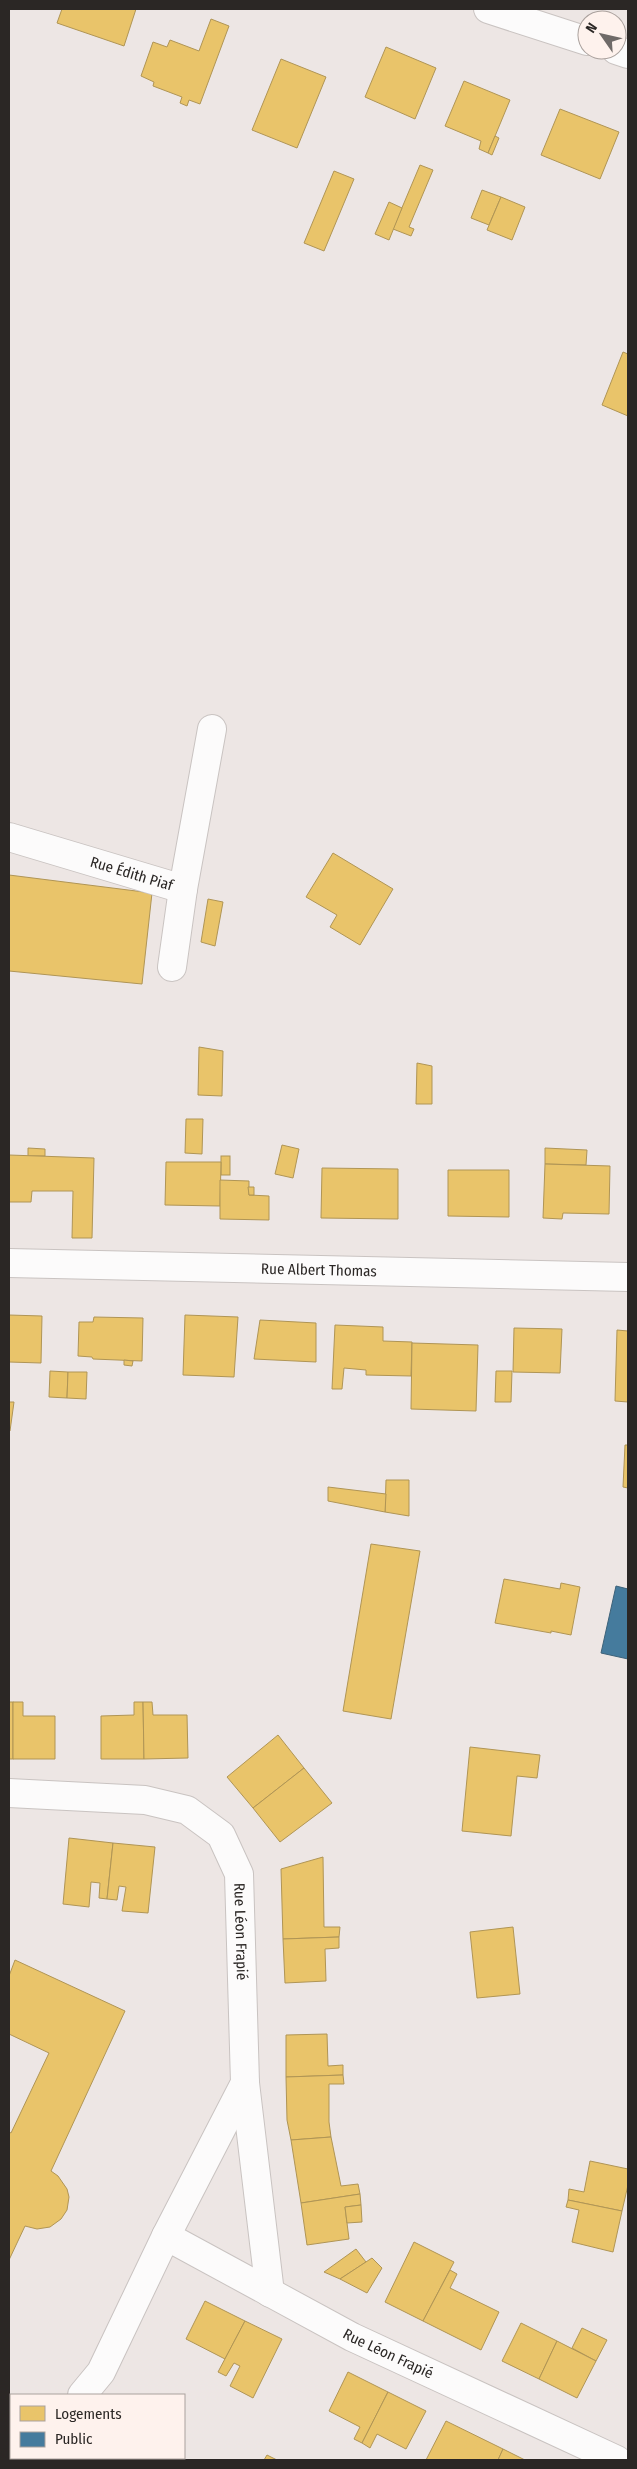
<svg xmlns="http://www.w3.org/2000/svg" width="637" height="2469" viewBox="0 0 637 2469" font-family="'Fira Sans Condensed',sans-serif">
<style>
.homes{fill:#e9c46a;stroke:#b09555}
.public{fill:#457b9d;stroke:#3d6279}
.lines{fill:none;stroke-linecap:round;stroke-linejoin:round}
.street-casing{stroke:#c9c3c1;stroke-width:30}
.street{stroke:#fcfbfb;stroke-width:28}
.labels{text-anchor:middle;stroke-width:5;stroke-linejoin:round;paint-order:stroke}
.street-label{font-size:15px;fill:#2b2725;stroke:#fef2ed}
</style>
<rect width="100%" height="100%" fill="#ede6e4"/>
<g class="homes">
<path d="M 62,9 L 136,9 L 124,46 L 57,23 Z"/>
<path d="M 211,19 L 229,26 L 200,104 L 189,100 L 187,106 L 180,103 L 182,97 L 153,86 L 154,82 L 141,76 L 153,42 L 167,47 L 170,40 L 199,51 Z"/>
<path d="M 386,47 L 436,68 L 415,119 L 365,97 Z"/>
<path d="M 281,59 L 326,77 L 297,148 L 252,130 Z"/>
<path d="M 464,81 L 510,100 L 488,153 L 479,149 L 481,141 L 445,126 Z"/>
<path d="M 560,109 L 619,132 L 600,179 L 541,155 Z"/>
<path d="M 495,136 L 499,138 L 492,155 L 488,153 Z"/>
<path d="M 420,165 L 433,170 L 409,227 L 414,229 L 411,236 L 393,229 Z"/>
<path d="M 334,171 L 354,179 L 324,251 L 304,243 Z"/>
<path d="M 482,190 L 501,197 L 489,225 L 471,218 Z"/>
<path d="M 501,197 L 525,207 L 512,240 L 487,230 Z"/>
<path d="M 389,202 L 402,208 L 389,240 L 375,234 Z"/>
<path d="M 623,352 L 628,354 L 628,416 L 602,405 Z"/>
<path d="M 333,853 L 393,889 L 360,945 L 330,927 L 337,915 L 306,897 Z"/>
<path d="M 9,875 L 152,893 L 142,984 L 9,971 Z"/>
<path d="M 208,899 L 223,902 L 215,946 L 201,942 Z"/>
<path d="M 199,1047 L 223,1051 L 222,1096 L 198,1095 Z"/>
<path d="M 417,1063 L 432,1066 L 432,1104 L 416,1104 Z"/>
<path d="M 186,1119 L 203,1119 L 202,1154 L 185,1153 Z"/>
<path d="M 282,1145 L 299,1149 L 293,1178 L 275,1174 Z"/>
<path d="M 28,1148 L 45,1149 L 45,1156 L 28,1156 Z"/>
<path d="M 545,1148 L 587,1150 L 586,1165 L 545,1164 Z"/>
<path d="M 9,1155 L 94,1158 L 92,1238 L 72,1238 L 73,1191 L 32,1191 L 31,1202 L 9,1202 Z"/>
<rect x="221" y="1156" width="9" height="19"/>
<path d="M 166,1162 L 221,1162 L 220,1206 L 165,1205 Z"/>
<path d="M 545,1164 L 610,1166 L 609,1214 L 563,1213 L 562,1219 L 543,1218 Z"/>
<path d="M 322,1168 L 398,1169 L 398,1219 L 321,1218 Z"/>
<path d="M 448,1170 L 509,1170 L 509,1217 L 448,1216 Z"/>
<path d="M 220,1180 L 249,1181 L 249,1195 L 269,1196 L 269,1220 L 220,1219 Z"/>
<path d="M 248,1187 L 254,1187 L 254,1195 L 249,1195 Z"/>
<path d="M 9,1315 L 42,1316 L 41,1363 L 9,1362 Z"/>
<path d="M 185,1315 L 238,1317 L 234,1377 L 183,1375 Z"/>
<path d="M 94,1317 L 143,1318 L 142,1361 L 93,1359 L 92,1357 L 78,1356 L 79,1322 L 93,1322 Z"/>
<path d="M 260,1320 L 316,1323 L 316,1362 L 254,1359 Z"/>
<path d="M 335,1325 L 383,1327 L 383,1341 L 412,1342 L 411,1376 L 366,1375 L 366,1370 L 344,1368 L 342,1389 L 332,1389 Z"/>
<path d="M 514,1328 L 562,1329 L 560,1373 L 513,1372 Z"/>
<path d="M 617,1330 L 628,1331 L 628,1402 L 615,1401 Z"/>
<path d="M 412,1343 L 478,1345 L 476,1411 L 411,1409 Z"/>
<path d="M 124,1360 L 133,1361 L 132,1366 L 124,1365 Z"/>
<path d="M 50,1371 L 68,1372 L 67,1398 L 49,1397 Z"/>
<path d="M 496,1371 L 512,1371 L 511,1402 L 495,1402 Z"/>
<path d="M 68,1372 L 87,1372 L 86,1399 L 67,1398 Z"/>
<path d="M 9,1402 L 14,1402 L 10,1431 L 9,1431 Z"/>
<path d="M 625,1445 L 628,1445 L 628,1488 L 623,1487 Z"/>
<path d="M 386,1480 L 409,1480 L 409,1516 L 385,1512 Z"/>
<path d="M 328,1487 L 386,1494 L 385,1512 L 328,1501 Z"/>
<path d="M 371,1544 L 420,1551 L 391,1719 L 343,1711 Z"/>
<path d="M 504,1579 L 560,1589 L 561,1583 L 580,1587 L 571,1635 L 551,1631 L 551,1633 L 495,1623 Z"/>
<rect x="9" y="1702" width="4" height="57"/>
<path d="M 13,1702 L 23,1702 L 23,1716 L 55,1716 L 55,1759 L 13,1759 Z"/>
<path d="M 134,1702 L 143,1702 L 144,1759 L 101,1759 L 101,1716 L 134,1715 Z"/>
<path d="M 143,1702 L 152,1702 L 153,1715 L 187,1715 L 188,1758 L 144,1759 Z"/>
<path d="M 278,1735 L 304,1768 L 253,1808 L 227,1777 Z"/>
<path d="M 470,1747 L 540,1755 L 537,1778 L 517,1776 L 511,1836 L 462,1831 Z"/>
<path d="M 304,1768 L 332,1803 L 280,1842 L 253,1808 Z"/>
<path d="M 69,1838 L 113,1843 L 107,1899 L 99,1898 L 100,1883 L 91,1882 L 89,1907 L 63,1904 Z"/>
<path d="M 113,1843 L 155,1847 L 148,1913 L 122,1911 L 126,1887 L 119,1886 L 117,1900 L 107,1899 Z"/>
<path d="M 323,1857 L 324,1927 L 340,1927 L 339,1937 L 283,1939 L 281,1869 Z"/>
<path d="M 513,1927 L 520,1994 L 477,1998 L 470,1932 Z"/>
<path d="M 339,1937 L 339,1948 L 325,1949 L 326,1981 L 285,1983 L 283,1939 Z"/>
<path d="M 15,1960 L 125,2011 L 51,2171 L 58,2176 L 67,2189 L 69,2197 L 67,2210 L 61,2219 L 50,2227 L 37,2229 L 25,2226 L 9,2260 L 9,2132 L 11,2133 L 49,2053 L 9,2034 L 9,1976 Z"/>
<path d="M 327,2034 L 328,2066 L 343,2065 L 343,2075 L 286,2077 L 286,2035 Z"/>
<path d="M 343,2075 L 344,2084 L 329,2084 L 329,2122 L 331,2137 L 291,2140 L 287,2120 L 286,2077 Z"/>
<path d="M 331,2137 L 341,2186 L 358,2184 L 360,2194 L 301,2203 L 291,2140 Z"/>
<path d="M 590,2161 L 628,2169 L 628,2185 L 622,2211 L 568,2200 L 569,2189 L 584,2192 Z"/>
<path d="M 360,2194 L 361,2205 L 345,2207 L 349,2239 L 307,2245 L 301,2203 Z"/>
<path d="M 568,2200 L 622,2211 L 613,2252 L 572,2242 L 579,2210 L 566,2207 Z"/>
<path d="M 361,2205 L 362,2222 L 347,2223 L 345,2207 Z"/>
<path d="M 414,2242 L 454,2262 L 423,2321 L 385,2302 Z"/>
<path d="M 356,2249 L 366,2262 L 340,2279 L 324,2272 Z"/>
<path d="M 372,2258 L 382,2268 L 367,2293 L 340,2279 Z"/>
<path d="M 450,2270 L 457,2274 L 450,2288 L 499,2312 L 481,2350 L 423,2321 Z"/>
<path d="M 205,2301 L 245,2321 L 225,2359 L 186,2339 Z"/>
<path d="M 245,2321 L 282,2339 L 253,2398 L 230,2386 L 240,2366 L 234,2363 L 226,2376 L 218,2372 Z"/>
<path d="M 521,2323 L 557,2341 L 539,2379 L 502,2361 Z"/>
<path d="M 582,2328 L 607,2340 L 596,2361 L 572,2348 Z"/>
<path d="M 557,2341 L 596,2361 L 577,2398 L 539,2379 Z"/>
<path d="M 348,2372 L 388,2392 L 362,2443 L 354,2439 L 360,2427 L 329,2411 Z"/>
<path d="M 388,2392 L 426,2411 L 406,2449 L 377,2434 L 370,2448 L 362,2443 Z"/>
<path d="M 446,2421 L 503,2449 L 498,2460 L 426,2460 Z"/>
<path d="M 503,2449 L 525,2460 L 498,2460 Z"/>
<path d="M 267,2455 L 277,2460 L 264,2460 Z"/>
<path d="M 84,2458 L 142,2458 L 140,2460 L 84,2460 Z"/>
</g>
<path class="public" d="M 616,1586 L 628,1589 L 628,1659 L 601,1653 Z"/>
<g class="lines">
<defs>
<g id="street">
<path d="M 488,9 L 587,41"/>
<path d="M 616,50 L 628,54"/>
<path id="s1" d="M 9,837 L 183,889 L 212,729"/>
<path d="M 172,967 L 183,889"/>
<path id="s2" d="M 9,1263 L 628,1277"/>
<path id="s3" d="M 9,1793 L 145,1800 L 187,1810 L 221,1835 L 239,1874 L 245,2083 L 166,2236"/>
<path d="M 245,2083 L 270,2293"/>
<path id="s4" d="M 82,2395 L 101,2372 L 166,2236 L 352,2337 L 617,2460"/>
<path d="M 28,2460 L 30,2458"/>
</g>
</defs>
<use href="#street" class="street-casing"/>
<use href="#street" class="street"/>
</g>
<g class="labels">
<g class="street-label">
<text dy="5" stroke="none"><textPath href="#s1" startOffset="128">Rue Édith Piaf</textPath></text>
<text dy="5" stroke="none"><textPath href="#s2" startOffset="310">Rue Albert Thomas</textPath></text>
<text dy="5" stroke="none"><textPath href="#s3" startOffset="322">Rue Léon Frapié</textPath></text>
<text dy="5" stroke="none"><textPath href="#s4" startOffset="432">Rue Léon Frapié</textPath></text>
</g>
</g>
<rect width="637" height="2469" fill="none" stroke="#2b2725" stroke-width="20"/>
<rect x="10" y="2394" width="175" height="65" fill="#fef2ed" stroke="#aaa19d"/>
<rect x="20" y="2406" width="25" height="15" fill="#e9c46a" stroke="#aaa19d"/>
<text x="55" y="2419" font-size="15" fill="#2b2725">Logements</text>
<rect x="20" y="2432" width="25" height="15" fill="#457b9d" stroke="#aaa19d"/>
<text x="55" y="2444" font-size="15" fill="#2b2725">Public</text>
<g transform="translate(602 35) rotate(304)"><circle r="24" fill="#fef2ed" stroke="#aaa19d"/>
<path d="M0-4L9 19L0 12L-9 19Z" fill="#6f6a68"/>
<text y="-8" font-size="14" font-weight="bold" text-anchor="middle" fill="#2b2725">N</text>
</g>
</svg>
